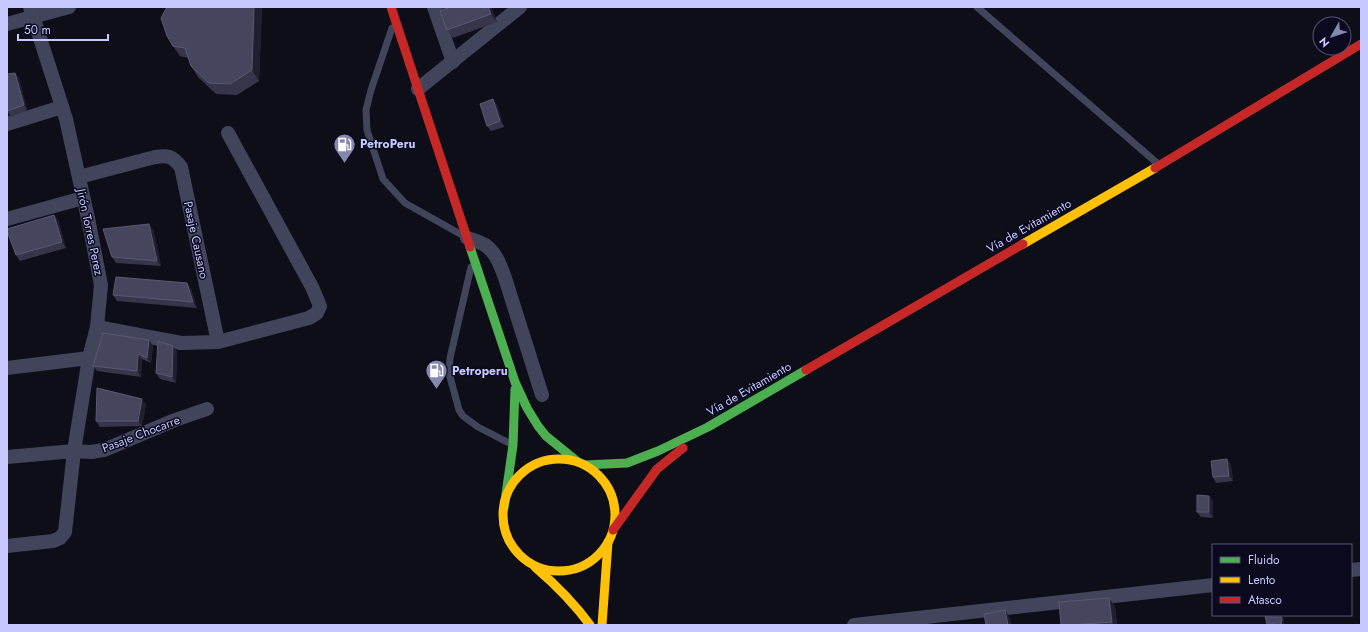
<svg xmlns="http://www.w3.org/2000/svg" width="1368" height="632" viewBox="0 0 1368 632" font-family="Jost,sans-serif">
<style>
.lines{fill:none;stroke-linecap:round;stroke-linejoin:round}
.lane{stroke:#41445b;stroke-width:7}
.street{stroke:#41445b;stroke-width:14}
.fast{stroke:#4caf50;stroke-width:9}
.slow{stroke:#ffc107;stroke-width:9}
.jam{stroke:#c62828;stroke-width:9}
.wall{fill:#36354a}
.shaded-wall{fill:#1f1f2e}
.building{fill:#45455d;stroke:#5a5976}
.labels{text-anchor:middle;stroke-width:3;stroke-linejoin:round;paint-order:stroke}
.poi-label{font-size:12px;font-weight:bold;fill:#c6c8ff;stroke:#0a091e;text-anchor:start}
.street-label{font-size:12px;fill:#c6c8ff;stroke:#0a091e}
</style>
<rect width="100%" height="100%" fill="#0e0e19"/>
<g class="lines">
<g class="lane">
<path d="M 977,7 L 1157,163"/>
<path d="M 392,28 L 371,90 L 366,110 L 367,130 L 383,179 L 405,203 L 462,235"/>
<path d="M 471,267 L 450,358 L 449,373 L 459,410 L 463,416 L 478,427 L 511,444"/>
</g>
<g class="street">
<path d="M 434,7 L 453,62"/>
<path d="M 7,24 L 69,7"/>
<path d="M 418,89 L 520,7"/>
<path d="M 7,124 L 62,107"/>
<path d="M 79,177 L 155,157 C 169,155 172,156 181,167 L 218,342"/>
<path d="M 7,219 L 83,198"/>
<path d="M 467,238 C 473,240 480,242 485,245 C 496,252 501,267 505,278 L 542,395"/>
<path d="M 97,327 L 181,343 L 218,342 L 309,318 L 317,313 L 320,306 L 312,287 L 228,133"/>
<path d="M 7,368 L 89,358"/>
<path d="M 7,457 L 74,451 L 91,452 L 104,450 L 175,420 L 207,409"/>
<path d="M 7,546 L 53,541 L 60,538 L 65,532 L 74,451 L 89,358 L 97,327 L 101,285 L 89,223 L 66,119 L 30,7"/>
<path d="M 1351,570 L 1361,569"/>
<path d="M 854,625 L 1213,585"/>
</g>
<g class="fast">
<path d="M 470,247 L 515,382 L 527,408 L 538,426 L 546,436 L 578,462"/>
<path d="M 585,465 L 627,463 L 658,451 L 708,427 L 806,370"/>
<path d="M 504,508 L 513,445 L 515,389"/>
</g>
<g class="slow">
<path d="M 1023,244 L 1155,168"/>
<circle cx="559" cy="515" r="56"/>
<path d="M 535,567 C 556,585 574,603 590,625"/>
<path d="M 602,625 L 608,542"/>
</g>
<g class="jam">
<path d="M 391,7 L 470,247"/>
<path d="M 1155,168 L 1361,44"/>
<path d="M 806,370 L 1023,244"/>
<path d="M 613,530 L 657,469 L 683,448"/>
</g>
</g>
<g class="wall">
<path d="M 167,7 L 262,7 L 259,81 L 237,95 L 216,94 L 198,77 L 191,66 L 188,58 L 180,56 L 173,46 Z"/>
<path d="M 441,7 L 491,7 L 497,22 L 453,38 L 447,30 L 443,10 Z"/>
<path d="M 15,73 L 19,78 L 27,110 L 11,117 L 7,111 Z"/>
<path d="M 497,105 L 504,127 L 491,131 L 487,126 Z"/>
<path d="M 54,215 L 58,220 L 66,248 L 20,261 L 16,255 Z"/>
<path d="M 153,229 L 161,266 L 116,263 L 112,257 Z"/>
<path d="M 187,283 L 191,289 L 197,308 L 117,301 L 113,295 Z"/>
<path d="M 153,346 L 151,363 L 142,359 L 141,377 L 97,371 L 93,366 Z"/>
<path d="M 173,346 L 177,352 L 176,383 L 160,379 L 156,373 Z"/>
<path d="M 146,404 L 142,426 L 100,427 L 96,421 Z"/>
<path d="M 1227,459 L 1231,465 L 1233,481 L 1216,483 L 1213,477 Z"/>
<path d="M 1209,496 L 1213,501 L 1213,518 L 1201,517 L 1197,512 Z"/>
<path d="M 1109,598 L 1115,607 L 1117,625 L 1061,625 Z"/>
</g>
<g class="shaded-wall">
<path d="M 254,7 L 262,7 L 259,81 L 252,70 Z"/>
<path d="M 488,7 L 491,7 L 497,22 L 491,14 Z"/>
<path d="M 15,73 L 19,78 L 27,110 L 24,105 Z"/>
<path d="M 493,99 L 497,105 L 504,127 L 500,121 Z"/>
<path d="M 54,215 L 58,220 L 66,248 L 62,242 Z"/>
<path d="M 149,224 L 153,229 L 161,266 L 157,261 Z"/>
<path d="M 187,283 L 191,289 L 197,308 L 193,302 Z"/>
<path d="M 149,340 L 153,346 L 151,363 L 147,358 Z"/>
<path d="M 173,346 L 177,352 L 176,383 L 172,377 Z"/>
<path d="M 138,354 L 142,359 L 141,377 L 137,371 Z"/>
<path d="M 142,399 L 146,404 L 142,426 L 138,421 Z"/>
<path d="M 1227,459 L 1231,465 L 1233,481 L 1229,476 Z"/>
<path d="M 1209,496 L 1213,501 L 1213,518 L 1209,512 Z"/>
<path d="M 1109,598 L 1115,607 L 1117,625 L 1114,625 L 1112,622 Z"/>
<path d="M 1005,610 L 1010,618 L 1012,625 L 1008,625 Z"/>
<path d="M 1282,617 L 1284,620 L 1284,625 L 1281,625 Z"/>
</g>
<g class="building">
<path d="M 167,7 L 254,7 L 252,70 L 230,84 L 209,83 L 191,66 L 185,48 L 173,46 L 167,36 L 161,18 Z"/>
<path d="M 451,7 L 488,7 L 491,14 L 447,30 L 440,11 Z"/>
<path d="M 15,73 L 24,105 L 7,111 L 7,74 Z"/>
<path d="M 493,99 L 500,121 L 487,126 L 480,104 Z"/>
<path d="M 54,215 L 62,242 L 16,255 L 7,231 L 7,229 Z"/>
<path d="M 149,224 L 157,261 L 112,257 L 103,229 Z"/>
<path d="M 116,277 L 187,283 L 193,302 L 113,295 Z"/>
<path d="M 103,333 L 149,340 L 147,358 L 138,354 L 137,371 L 93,366 Z"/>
<path d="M 158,341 L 173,346 L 172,377 L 156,373 Z"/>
<path d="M 97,388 L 142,399 L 138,421 L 96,421 Z"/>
<path d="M 1227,459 L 1229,476 L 1213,477 L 1211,461 Z"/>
<path d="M 1197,495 L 1209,496 L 1209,512 L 1197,512 Z"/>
<path d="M 1109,598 L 1112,622 L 1070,625 L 1061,625 L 1059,602 Z"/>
<path d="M 1005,610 L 1008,625 L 986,625 L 984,614 Z"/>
<path d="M 1265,615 L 1270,615 L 1271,617 L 1282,617 L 1281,625 L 1274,625 L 1274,623 L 1269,625 L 1267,625 Z"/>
</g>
<defs>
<symbol id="fuel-pin" viewBox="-11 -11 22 30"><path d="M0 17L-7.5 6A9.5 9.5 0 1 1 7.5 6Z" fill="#8687ae" stroke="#0a091e"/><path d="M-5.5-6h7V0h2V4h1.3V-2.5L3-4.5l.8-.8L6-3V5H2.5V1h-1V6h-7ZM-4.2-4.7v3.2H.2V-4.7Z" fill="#fff"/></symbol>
</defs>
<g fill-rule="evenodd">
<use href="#fuel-pin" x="332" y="132" width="25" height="34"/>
<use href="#fuel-pin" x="424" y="358" width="25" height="34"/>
</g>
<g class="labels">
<g class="poi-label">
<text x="360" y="148">PetroPeru</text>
<text x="452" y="375">Petroperu</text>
</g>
<g class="street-label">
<text transform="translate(1029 226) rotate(-30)" y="4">Vía de Evitamiento</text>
<text transform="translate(90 232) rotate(78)" y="4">Jirón Torres Perez</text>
<text transform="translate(196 240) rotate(78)" y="4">Pasaje Causano</text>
<text transform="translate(749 389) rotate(-30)" y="4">Vía de Evitamiento</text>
<text transform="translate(141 434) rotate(-21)" y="4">Pasaje Chocarre</text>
</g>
</g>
<rect width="1368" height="632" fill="none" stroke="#c6c8ff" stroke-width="16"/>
<rect x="1212" y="544" width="140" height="72" fill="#0a091e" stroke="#555578"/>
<rect x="1220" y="557" width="20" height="6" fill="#4caf50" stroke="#555578"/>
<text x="1248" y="564" font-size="12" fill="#c6c8ff">Fluido</text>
<rect x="1220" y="577" width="20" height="6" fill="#ffc107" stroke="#555578"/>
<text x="1248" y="584" font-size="12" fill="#c6c8ff">Lento</text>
<rect x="1220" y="597" width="20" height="6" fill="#c62828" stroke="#555578"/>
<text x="1248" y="604" font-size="12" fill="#c6c8ff">Atasco</text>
<g transform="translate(1332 36) rotate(231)"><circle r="19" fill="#0a091e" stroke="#555578"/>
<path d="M0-3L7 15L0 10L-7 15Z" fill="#8687ae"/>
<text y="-6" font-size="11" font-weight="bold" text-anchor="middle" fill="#c6c8ff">N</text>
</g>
<path d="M18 34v6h90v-6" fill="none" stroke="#c6c8ff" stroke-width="2"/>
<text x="24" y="34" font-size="12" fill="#c6c8ff" stroke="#0a091e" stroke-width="3" paint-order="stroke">50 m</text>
</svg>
